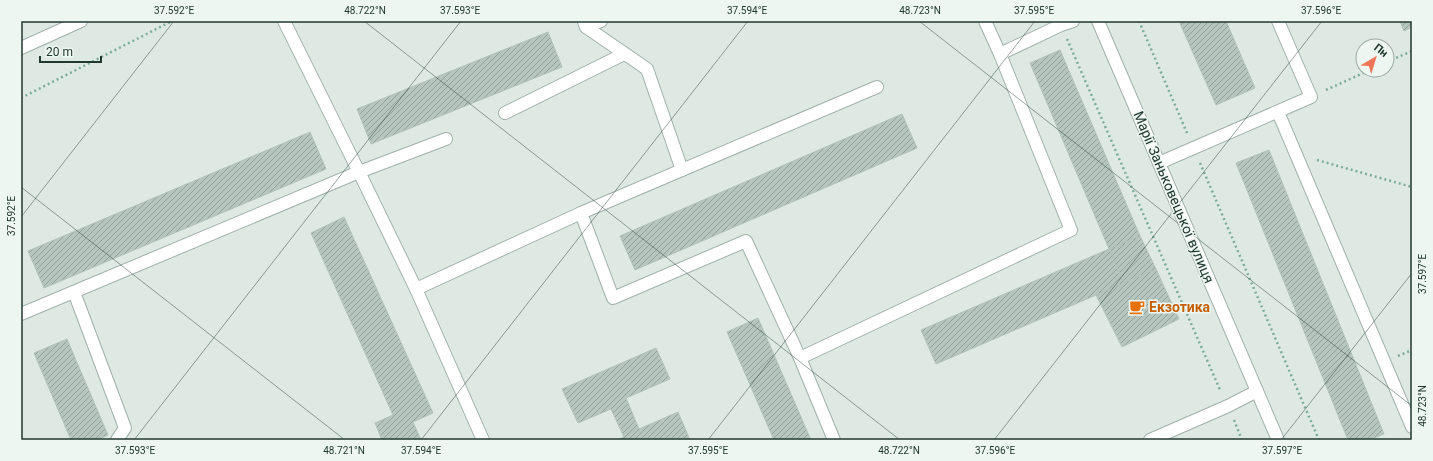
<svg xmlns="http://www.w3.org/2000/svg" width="1433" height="461" viewBox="0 0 1433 461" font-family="Roboto,sans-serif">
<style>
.building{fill:url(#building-hatch);stroke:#b1c2ba}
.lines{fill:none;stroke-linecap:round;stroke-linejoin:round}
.minor-casing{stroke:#a1b0aa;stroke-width:14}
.path{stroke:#7fac9c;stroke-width:2.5;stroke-dasharray:2 3;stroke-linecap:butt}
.minor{stroke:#fff;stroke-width:12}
.ticks{fill:none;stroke:#203830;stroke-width:1;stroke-opacity:0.45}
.labels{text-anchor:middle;stroke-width:3;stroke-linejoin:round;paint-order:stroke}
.street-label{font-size:14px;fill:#203830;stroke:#eef6f2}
.food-label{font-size:14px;font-weight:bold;fill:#c56008;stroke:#eef6f2;text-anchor:start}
.neatline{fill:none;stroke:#203830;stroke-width:1.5}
.ticks-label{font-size:10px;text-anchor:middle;fill:#203830}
</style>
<defs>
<pattern id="building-hatch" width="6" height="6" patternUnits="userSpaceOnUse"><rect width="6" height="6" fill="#b6c6bf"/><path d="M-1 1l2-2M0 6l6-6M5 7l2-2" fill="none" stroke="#94a29c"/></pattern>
</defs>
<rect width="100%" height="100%" fill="#dee9e4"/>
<g class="building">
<path d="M 1179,21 L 1226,21 L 1255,88 L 1216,105 Z"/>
<path d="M 1400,21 L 1412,21 L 1412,27 L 1404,31 Z"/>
<path d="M 548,32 L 562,67 L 371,144 L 357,109 Z"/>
<path d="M 1060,50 L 1140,236 L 1109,249 L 1030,63 Z"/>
<path d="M 902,114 L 917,148 L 635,270 L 620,236 Z"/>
<path d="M 310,132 L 326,169 L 44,288 L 28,251 Z"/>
<path d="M 1269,150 L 1384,434 L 1369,440 L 1348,440 L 1236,163 Z"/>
<path d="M 344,217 L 433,413 L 413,422 L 421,440 L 382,440 L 375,423 L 393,415 L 311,233 Z"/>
<path d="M 1140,236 L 1156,269 L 1124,283 L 1109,249 Z"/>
<path d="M 1109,249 L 1124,283 L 936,364 L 921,330 Z"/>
<path d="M 1156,269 L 1179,319 L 1122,347 L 1096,295 Z"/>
<path d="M 758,318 L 811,440 L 774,440 L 727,332 Z"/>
<path d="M 67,339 L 108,435 L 97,440 L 71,440 L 34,353 Z"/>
<path d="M 656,348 L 670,379 L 626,398 L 639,429 L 678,412 L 690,440 L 617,440 L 624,437 L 611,409 L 578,423 L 562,389 Z"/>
</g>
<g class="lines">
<defs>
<g id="minor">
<path d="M 985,21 L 1000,54 L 1061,25 L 1073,21"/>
<path d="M 1098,21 L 1278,440"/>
<path d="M 584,22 L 586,27 L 601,21"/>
<path d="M 586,27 L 647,69 L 682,170"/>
<path d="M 21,48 L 81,21"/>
<path d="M 877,87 L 581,213 L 613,298 L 746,241 L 800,358 L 1071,230 L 1000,54"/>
<path d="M 1278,112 L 1412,427"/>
<path d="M 505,113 L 624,54"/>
<path d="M 1159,163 L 1311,97 L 1278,21"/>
<path d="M 416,289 L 359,172 L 446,139"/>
<path d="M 74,292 L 125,428 L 117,440"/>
<path d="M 21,314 L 359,172 L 284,21"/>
<path d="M 800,358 L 834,440"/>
<path d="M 483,440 L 416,289 L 581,213"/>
<path d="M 1150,440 L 1228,406 L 1257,391"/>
</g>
</defs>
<use href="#minor" class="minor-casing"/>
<g class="path">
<path d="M 1139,21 L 1187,133"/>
<path d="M 1067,39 L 1221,392"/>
<path d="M 1387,62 L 1412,51"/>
<path d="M 1326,90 L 1370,70"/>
<path d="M 21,98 L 172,21"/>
<path d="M 1317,160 L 1412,187"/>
<path d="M 1200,163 L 1319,440"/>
<path d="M 1398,356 L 1412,350"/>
<path d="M 1234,420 L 1242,440"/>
</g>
<use href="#minor" class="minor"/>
</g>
<path class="ticks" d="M 364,21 L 900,440M 919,21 L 1412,406M 21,187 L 345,440M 21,217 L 174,21M 134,440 L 461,21M 421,440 L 748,21M 708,440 L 1035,21M 994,440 L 1322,21M 1281,440 L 1412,273"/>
<defs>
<symbol id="cafe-bare" viewBox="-9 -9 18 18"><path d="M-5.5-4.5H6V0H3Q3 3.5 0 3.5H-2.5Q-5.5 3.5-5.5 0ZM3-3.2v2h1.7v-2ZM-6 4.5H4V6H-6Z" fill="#e8710a" stroke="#eef6f2" stroke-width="2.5" paint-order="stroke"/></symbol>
</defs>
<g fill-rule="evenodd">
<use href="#cafe-bare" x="1126" y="296" width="22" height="22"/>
</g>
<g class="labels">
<g class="street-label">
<text transform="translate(1174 197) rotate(67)" y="5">Марії Заньковецької вулиця</text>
</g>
<g class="food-label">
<text x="1149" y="312">Екзотика</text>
</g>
</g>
<rect width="1433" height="461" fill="none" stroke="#eef6f2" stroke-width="44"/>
<g transform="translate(1375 58) rotate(38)"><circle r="19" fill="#eef6f2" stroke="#9caaa4"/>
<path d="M0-3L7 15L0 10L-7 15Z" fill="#ee7657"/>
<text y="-6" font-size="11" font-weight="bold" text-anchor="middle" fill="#203830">Пн</text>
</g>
<path d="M40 56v6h61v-6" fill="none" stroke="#203830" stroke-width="2"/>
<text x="46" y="56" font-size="12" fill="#203830" stroke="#eef6f2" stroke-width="3" paint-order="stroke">20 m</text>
<rect x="22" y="22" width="1389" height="417" class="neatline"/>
<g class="ticks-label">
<text x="174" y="14">37.592°E</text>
<text x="365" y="14">48.722°N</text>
<text x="460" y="14">37.593°E</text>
<text x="747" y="14">37.594°E</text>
<text x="920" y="14">48.723°N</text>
<text x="1034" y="14">37.595°E</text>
<text x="1321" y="14">37.596°E</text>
<text transform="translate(11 216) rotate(-90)" y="4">37.592°E</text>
<text transform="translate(1422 274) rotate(-90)" y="4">37.597°E</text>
<text transform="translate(1422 406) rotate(-90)" y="4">48.723°N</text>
<text x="135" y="454">37.593°E</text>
<text x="344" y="454">48.721°N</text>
<text x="421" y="454">37.594°E</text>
<text x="708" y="454">37.595°E</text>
<text x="899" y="454">48.722°N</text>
<text x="995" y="454">37.596°E</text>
<text x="1282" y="454">37.597°E</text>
</g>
</svg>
